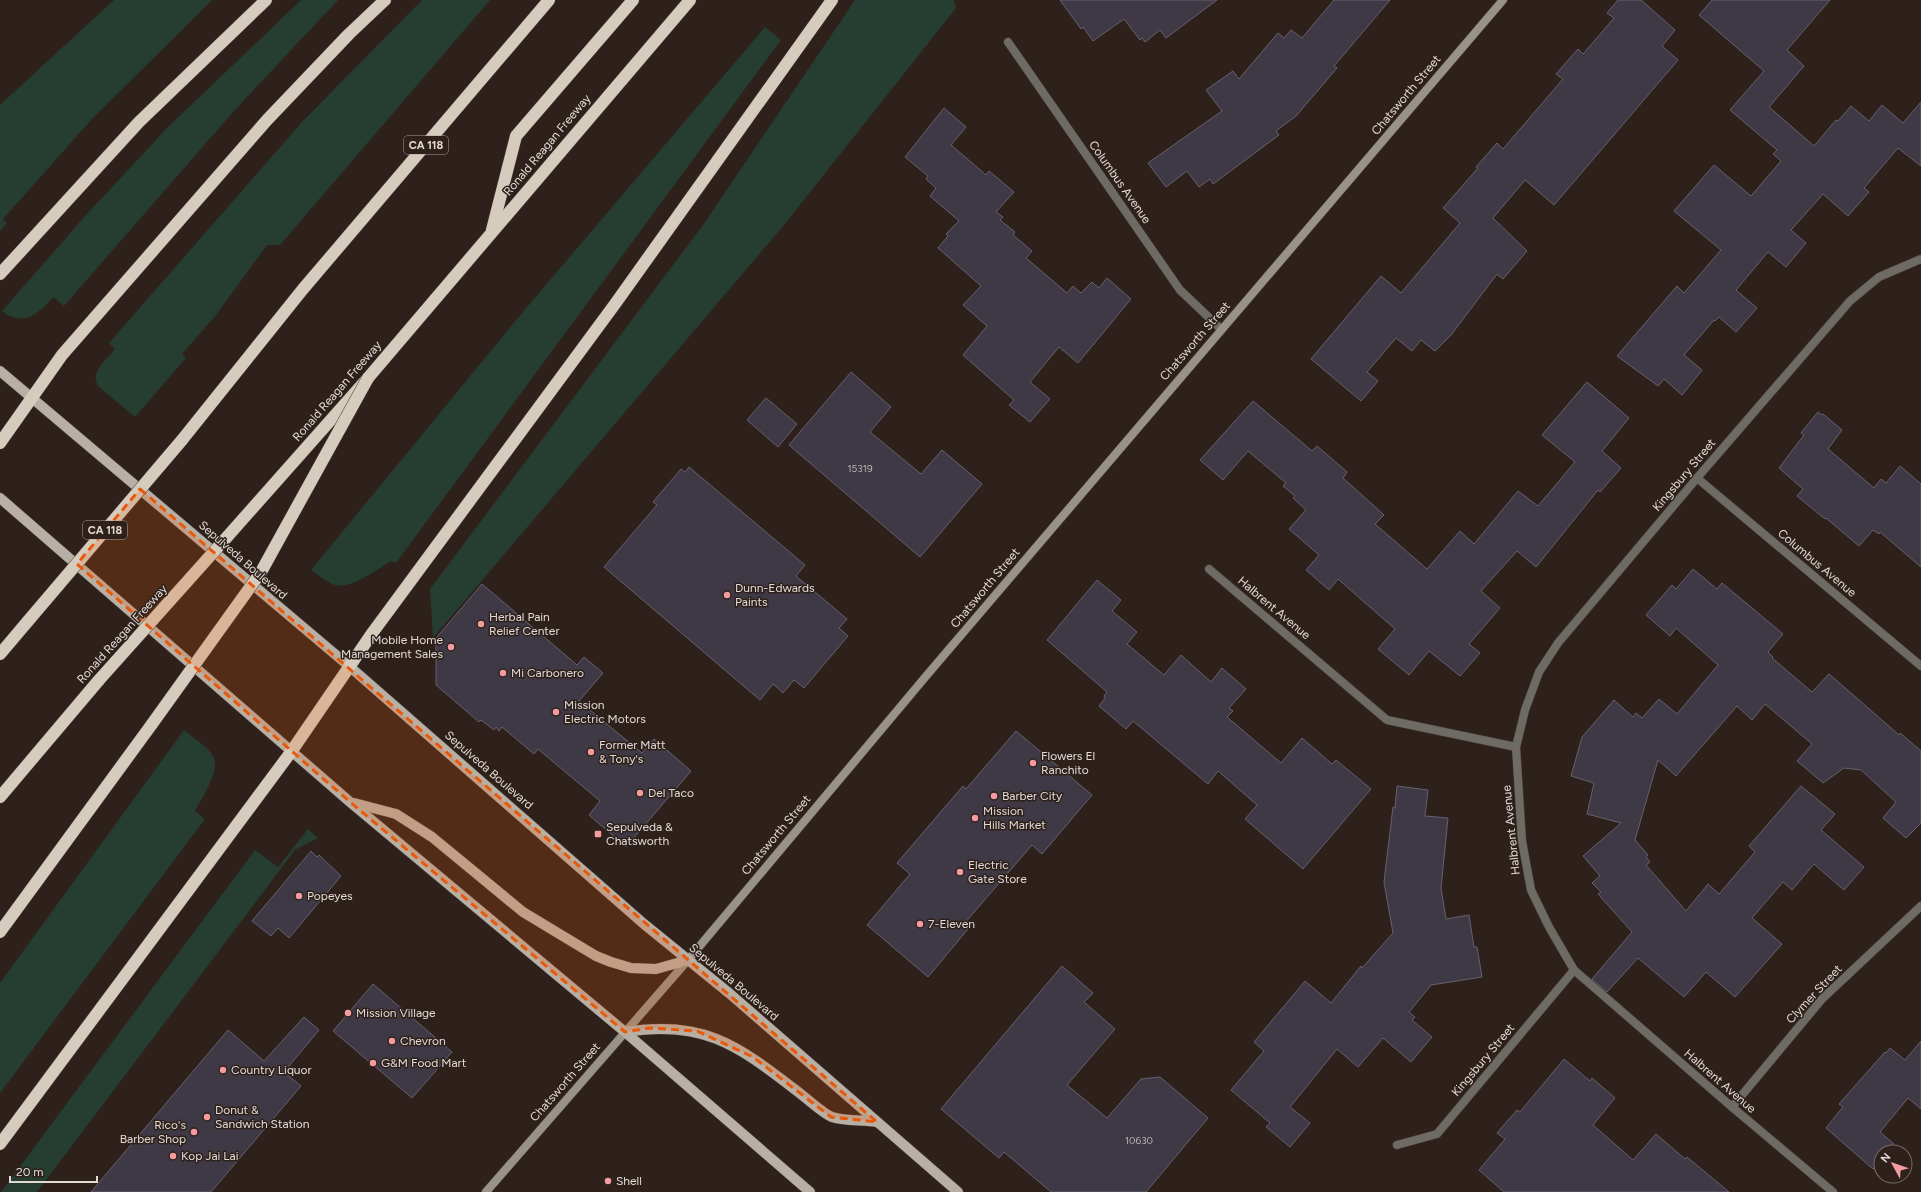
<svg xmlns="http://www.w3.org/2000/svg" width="1921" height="1192" viewBox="0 0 1921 1192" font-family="Figtree,sans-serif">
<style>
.green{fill:#263d32}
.building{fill:#3f3945;stroke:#67606e}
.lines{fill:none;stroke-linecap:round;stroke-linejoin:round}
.minor-casing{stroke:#4b3f39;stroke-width:9}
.secondary-casing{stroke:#4b3f39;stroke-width:9}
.primary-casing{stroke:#4b3f39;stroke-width:11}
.motorway-casing{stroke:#4b3f39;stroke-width:13}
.minor{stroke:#6e6a64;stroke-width:8}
.secondary{stroke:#989288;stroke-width:8}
.primary{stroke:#b8b0a4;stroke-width:10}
.motorway{stroke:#d6ccbe;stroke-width:12}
.motorway-bridge-casing{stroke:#4b3f39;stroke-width:13;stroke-linecap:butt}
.motorway-bridge{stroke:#d6ccbe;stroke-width:12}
.marked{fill:#e8590c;fill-opacity:0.2;stroke:#e8590c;stroke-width:3;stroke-dasharray:8 5;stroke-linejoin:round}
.poi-dot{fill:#f49b9f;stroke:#2e211b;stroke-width:1.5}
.labels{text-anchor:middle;stroke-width:3;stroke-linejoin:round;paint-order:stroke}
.number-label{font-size:10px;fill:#bab2b2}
.shield{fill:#2e211b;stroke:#ada29e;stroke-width:1}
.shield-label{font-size:11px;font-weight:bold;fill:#e3dad6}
.street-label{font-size:12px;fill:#e3dad6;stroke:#2e211b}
.poi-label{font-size:12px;fill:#e3dad6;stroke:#2e211b;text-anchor:start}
</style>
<rect width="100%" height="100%" fill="#2e211b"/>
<g class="green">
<path d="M 114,0 L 212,0 L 91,120 L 3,219 L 7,223 L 0,231 L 0,105 Z"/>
<path d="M 301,0 L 338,0 L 233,112 L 64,306 L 54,297 C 38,313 25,328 2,311 L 86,215 L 168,127 Z"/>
<path d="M 422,0 L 490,0 L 280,245 L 267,245 L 216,315 L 182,354 L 186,358 L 135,417 L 99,387 C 88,373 107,359 115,349 L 109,343 L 302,122 Z"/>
<path d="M 855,0 L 954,0 L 956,8 L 784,225 L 433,638 L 430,589 L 703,225 Z"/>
<path d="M 765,27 L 781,40 L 396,563 L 391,561 C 378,569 350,590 335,585 C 326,582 318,575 311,570 L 522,313 Z"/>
<path d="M 184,730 C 193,738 207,746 213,756 C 221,770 202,798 195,811 L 205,819 L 0,1093 L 0,983 Z"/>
<path d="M 308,829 L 318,838 L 295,850 L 37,1192 L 1,1192 L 255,850 L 278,867 Z"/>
</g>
<g class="building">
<path d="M 1060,0 L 1217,0 L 1166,38 L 1160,30 L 1145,42 L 1142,38 L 1140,40 L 1124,19 L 1093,41 L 1083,27 L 1081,29 Z"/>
<path d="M 1334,0 L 1390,0 L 1334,66 L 1337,68 L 1296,116 L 1276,131 L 1279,135 L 1213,184 L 1210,179 L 1199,187 L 1187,171 L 1166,187 L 1148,163 L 1222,111 L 1206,90 L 1233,71 L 1239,79 L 1278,33 L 1284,38 L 1291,30 L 1302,38 Z"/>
<path d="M 1618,0 L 1641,0 L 1675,30 L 1662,46 L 1678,60 L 1554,205 L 1525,180 L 1493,218 L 1527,251 L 1503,279 L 1497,274 L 1451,335 L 1435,351 L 1421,340 L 1412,351 L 1396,338 L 1367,372 L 1378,381 L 1361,401 L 1311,359 L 1381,276 L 1401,293 L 1460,223 L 1443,208 L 1478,168 L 1476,167 L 1497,143 L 1503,149 L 1563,79 L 1556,74 L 1578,49 L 1583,54 L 1614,18 L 1607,13 Z"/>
<path d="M 1712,0 L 1830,0 L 1787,50 L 1804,66 L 1769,107 L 1814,146 L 1836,120 L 1838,121 L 1851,106 L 1869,121 L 1882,105 L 1903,123 L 1921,102 L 1921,166 L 1898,148 L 1864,188 L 1869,192 L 1848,216 L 1823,194 L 1791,230 L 1806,243 L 1786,267 L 1768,252 L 1736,290 L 1757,308 L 1736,332 L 1719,317 L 1715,321 L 1714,320 L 1684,355 L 1702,370 L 1682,395 L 1664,379 L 1658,386 L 1617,356 L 1677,286 L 1684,293 L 1721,250 L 1674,211 L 1714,165 L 1751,196 L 1781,161 L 1773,154 L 1777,150 L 1730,110 L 1764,71 L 1699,15 Z"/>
<path d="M 944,108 L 966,127 L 951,145 L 986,175 L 989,171 L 1014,192 L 996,212 L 1003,217 L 1000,220 L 1015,232 L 1013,235 L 1032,251 L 1026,258 L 1067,293 L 1073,286 L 1081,293 L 1092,282 L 1099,288 L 1107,278 L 1131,299 L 1078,363 L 1059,347 L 1030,382 L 1050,399 L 1030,422 L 1009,405 L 1014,400 L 963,355 L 987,326 L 963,305 L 981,286 L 938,248 L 948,236 L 946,234 L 959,221 L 930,196 L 936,188 L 926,179 L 928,176 L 905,157 Z"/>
<path d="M 851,372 L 891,407 L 870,432 L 921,474 L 942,450 L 982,484 L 920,557 L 789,445 Z"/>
<path d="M 1587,382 L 1629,418 L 1602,451 L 1621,468 L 1600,492 L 1598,490 L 1536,567 L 1517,551 L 1481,591 L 1500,608 L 1469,644 L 1480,653 L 1460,676 L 1429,651 L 1409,675 L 1378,649 L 1395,629 L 1338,579 L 1329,590 L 1306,570 L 1319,555 L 1289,529 L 1306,510 L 1293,498 L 1295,496 L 1283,486 L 1286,483 L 1248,451 L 1223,480 L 1200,460 L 1253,401 L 1312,451 L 1317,446 L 1347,472 L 1343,478 L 1384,515 L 1375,524 L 1427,569 L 1460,531 L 1474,544 L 1518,491 L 1538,506 L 1575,462 L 1542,435 Z"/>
<path d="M 766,398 L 797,424 L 778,447 L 747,420 Z"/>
<path d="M 1818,412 L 1822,415 L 1823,414 L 1842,430 L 1828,449 L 1874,488 L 1881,479 L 1886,483 L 1900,466 L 1921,484 L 1921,567 L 1880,532 L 1879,534 L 1873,530 L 1859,546 L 1826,518 L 1825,519 L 1797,496 L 1803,489 L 1779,468 L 1804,435 L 1801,433 Z"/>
<path d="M 689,467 L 805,565 L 796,576 L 847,619 L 839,628 L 848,636 L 804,688 L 794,680 L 783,693 L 773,684 L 760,700 L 604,567 L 657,505 L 653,502 L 681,469 L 685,472 Z"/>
<path d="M 1693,569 L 1717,589 L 1722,583 L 1783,634 L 1768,652 L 1773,657 L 1772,658 L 1812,692 L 1829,674 L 1899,735 L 1900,733 L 1921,751 L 1921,823 L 1906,838 L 1883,818 L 1896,802 L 1861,770 L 1844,768 L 1823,783 L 1797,761 L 1812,744 L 1765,704 L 1752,720 L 1737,706 L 1676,776 L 1658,760 L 1635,840 L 1648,855 L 1646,857 L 1650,862 L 1646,865 L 1686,911 L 1708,884 L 1719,894 L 1755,852 L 1749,846 L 1801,786 L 1835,814 L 1821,830 L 1864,867 L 1844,890 L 1814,864 L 1792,890 L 1783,882 L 1752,918 L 1782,944 L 1735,997 L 1706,972 L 1684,997 L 1638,958 L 1607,992 L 1592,979 L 1632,932 L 1598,894 L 1601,892 L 1592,883 L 1600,876 L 1583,856 L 1621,823 L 1587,814 L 1594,783 L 1571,776 L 1582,737 L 1614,700 L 1633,717 L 1636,713 L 1642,718 L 1659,699 L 1677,714 L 1718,665 L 1676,628 L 1670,636 L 1646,615 L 1672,585 L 1676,589 Z"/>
<path d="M 1097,580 L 1121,600 L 1112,611 L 1137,632 L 1127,644 L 1164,675 L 1181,655 L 1211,682 L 1222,668 L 1246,689 L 1229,708 L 1233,711 L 1227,717 L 1281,763 L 1302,738 L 1332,764 L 1336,760 L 1371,789 L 1303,869 L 1245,819 L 1257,805 L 1218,771 L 1208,784 L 1133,721 L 1126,729 L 1099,706 L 1105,698 L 1104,696 L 1107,692 L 1047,640 Z"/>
<path d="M 482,584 L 577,665 L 584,657 L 603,673 L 579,701 L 642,753 L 654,739 L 691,771 L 626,847 L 589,815 L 600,801 L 538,749 L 534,754 L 502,727 L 499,731 L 496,727 L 494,730 L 481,720 L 479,722 L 436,685 L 436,638 Z"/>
<path d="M 1016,731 L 1092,795 L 1042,854 L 1032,845 L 963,925 L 968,929 L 928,977 L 867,925 L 910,874 L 897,863 L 963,786 L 966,789 Z"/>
<path d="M 1397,786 L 1428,790 L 1425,816 L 1448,818 L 1441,888 L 1446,919 L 1469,915 L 1474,947 L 1477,947 L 1482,977 L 1431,985 L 1409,1012 L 1415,1017 L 1412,1020 L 1432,1037 L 1411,1062 L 1383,1038 L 1358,1067 L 1337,1049 L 1290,1107 L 1310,1123 L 1290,1147 L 1266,1127 L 1270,1123 L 1231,1090 L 1264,1051 L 1254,1042 L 1305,981 L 1331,1003 L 1361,966 L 1362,968 L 1393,933 L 1384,882 L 1393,807 L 1395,808 Z"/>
<path d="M 311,851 L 317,857 L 319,855 L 341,876 L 289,938 L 278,928 L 271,936 L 252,921 Z"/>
<path d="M 1062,966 L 1093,993 L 1084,1002 L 1115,1029 L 1067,1085 L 1107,1118 L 1141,1079 L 1160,1077 L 1208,1118 L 1146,1192 L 1051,1192 L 1004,1152 L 999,1158 L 941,1109 Z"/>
<path d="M 373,984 L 452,1052 L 412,1098 L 333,1031 Z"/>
<path d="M 304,1017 L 319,1030 L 284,1072 L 301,1086 L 211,1192 L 91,1192 L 228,1030 L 264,1061 Z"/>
<path d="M 1921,1041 L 1921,1109 L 1908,1098 L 1880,1132 L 1894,1144 L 1887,1152 L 1881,1152 L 1881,1159 L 1873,1169 L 1826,1128 L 1843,1107 L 1839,1104 L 1885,1052 L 1886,1053 L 1890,1048 L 1905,1060 Z"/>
<path d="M 1564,1059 L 1590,1081 L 1592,1078 L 1615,1098 L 1593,1125 L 1633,1160 L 1656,1134 L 1685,1159 L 1687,1157 L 1729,1192 L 1504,1192 L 1479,1170 L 1505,1139 L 1497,1133 L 1517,1110 L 1520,1112 Z"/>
</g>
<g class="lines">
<defs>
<g id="minor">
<path d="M 1008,42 L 1180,290 L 1221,329"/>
<path d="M 1697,478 L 1921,666"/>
<path d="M 1209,569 L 1387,720 L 1516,747 L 1522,841 L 1531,890 L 1549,927 L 1574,970 L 1732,1107 L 1833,1192"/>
<path d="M 1516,747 L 1525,710 L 1539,672 L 1558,643 L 1697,478 L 1850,301 L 1879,277 L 1921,259"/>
<path d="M 1732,1107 L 1822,999 L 1921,906"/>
<path d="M 1397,1145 L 1437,1134 L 1574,970"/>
</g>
<path id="secondary" d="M 486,1192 L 688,960 L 927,675 L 1503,0"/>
<g id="primary">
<path d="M 0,371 L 349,666 L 644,924 L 729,993 L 958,1192"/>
<path d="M 0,498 L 350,802 L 625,1032 L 810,1192"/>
<path d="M 354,803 L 396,814 L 432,837 L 523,912 L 596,956 L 611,962 L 631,968 L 656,969 L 688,960"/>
<path d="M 625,1032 C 701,1020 735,1043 793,1088 C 802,1094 823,1114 832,1117 C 843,1121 864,1120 877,1122"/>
</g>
<g id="motorway">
<path d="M 492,230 L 516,136 L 633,0"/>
<path d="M 0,274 L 139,122 L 266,0"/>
<path d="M 182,440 L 303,289 L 549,0"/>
<path d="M 0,443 L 62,355 L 267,120 L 349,34 L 385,0"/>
<path d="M 227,537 L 368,378 L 690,0"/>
<path d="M 0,654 L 28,621"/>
<path d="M 0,797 L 99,680"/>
<path d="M 0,932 L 152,724"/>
<path d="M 0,1144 L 291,752 L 373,632 L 615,304 L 832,0"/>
</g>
</defs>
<use href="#minor" class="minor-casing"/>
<use href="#secondary" class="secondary-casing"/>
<use href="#primary" class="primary-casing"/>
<use href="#motorway" class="motorway-casing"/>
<use href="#minor" class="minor"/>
<use href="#secondary" class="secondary"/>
<use href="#primary" class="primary"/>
<use href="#motorway" class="motorway"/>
<defs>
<g id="motorway-bridge">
<path d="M 28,621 L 182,440"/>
<path d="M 99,680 L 227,537"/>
<path d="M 152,724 L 261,572 L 368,378"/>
</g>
</defs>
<use href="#motorway-bridge" class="motorway-bridge-casing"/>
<use href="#motorway-bridge" class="motorway-bridge"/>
</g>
<path class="marked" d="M 140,489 L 877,1122 L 831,1117 L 753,1057 L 697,1031 L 649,1028 L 625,1032 L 350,802 L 77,564 Z"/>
<g class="poi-dot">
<circle cx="727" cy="595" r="4"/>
<circle cx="481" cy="624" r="4"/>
<circle cx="451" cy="647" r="4"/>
<circle cx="503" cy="673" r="4"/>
<circle cx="556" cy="712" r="4"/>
<circle cx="591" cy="752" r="4"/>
<circle cx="1033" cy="763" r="4"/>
<circle cx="640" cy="793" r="4"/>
<circle cx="994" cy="796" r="4"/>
<circle cx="975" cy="818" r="4"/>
<rect x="594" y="830" width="8" height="8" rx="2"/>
<circle cx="960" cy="872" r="4"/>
<circle cx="299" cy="896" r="4"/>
<circle cx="920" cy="924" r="4"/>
<circle cx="348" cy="1013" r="4"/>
<circle cx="392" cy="1041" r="4"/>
<circle cx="373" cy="1063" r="4"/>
<circle cx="223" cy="1070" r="4"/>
<circle cx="207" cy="1117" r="4"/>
<circle cx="194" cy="1132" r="4"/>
<circle cx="173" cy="1156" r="4"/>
<circle cx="608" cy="1181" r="4"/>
</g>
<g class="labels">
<g class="number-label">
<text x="860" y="472">15319</text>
<text x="1139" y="1144">10630</text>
</g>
<g class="shield">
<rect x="404" y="136" width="44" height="18" rx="3"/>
<rect x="83" y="521" width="44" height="18" rx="3"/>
</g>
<g class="shield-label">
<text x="426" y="149">CA 118</text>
<text x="105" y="534">CA 118</text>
</g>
<g class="street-label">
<text transform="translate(1406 95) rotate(-50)" y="4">Chatsworth Street</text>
<text transform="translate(547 145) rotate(-50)" y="4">Ronald Reagan Freeway</text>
<text transform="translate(1120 182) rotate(55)" y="4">Columbus Avenue</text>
<text transform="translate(1195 341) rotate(-49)" y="4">Chatsworth Street</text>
<text transform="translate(337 391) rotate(-49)" y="4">Ronald Reagan Freeway</text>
<text transform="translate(1684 475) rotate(-50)" y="4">Kingsbury Street</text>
<text transform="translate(243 560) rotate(41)" y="4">Sepulveda Boulevard</text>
<text transform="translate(1817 563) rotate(40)" y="4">Columbus Avenue</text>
<text transform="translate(985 588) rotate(-50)" y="4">Chatsworth Street</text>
<text transform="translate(1274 608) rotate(40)" y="4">Halbrent Avenue</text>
<text transform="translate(122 634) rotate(-48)" y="4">Ronald Reagan Freeway</text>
<text transform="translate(489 770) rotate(41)" y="4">Sepulveda Boulevard</text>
<text transform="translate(1511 830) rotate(-96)" y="4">Halbrent Avenue</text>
<text transform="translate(776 835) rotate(-50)" y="4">Chatsworth Street</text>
<text transform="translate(734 982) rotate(40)" y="4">Sepulveda Boulevard</text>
<text transform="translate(1814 994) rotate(-47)" y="4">Clymer Street</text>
<text transform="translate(1483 1060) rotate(-50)" y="4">Kingsbury Street</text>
<text transform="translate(1720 1081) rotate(41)" y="4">Halbrent Avenue</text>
<text transform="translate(565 1082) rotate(-49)" y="4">Chatsworth Street</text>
</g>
<g class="poi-label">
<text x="735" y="592">Dunn-Edwards<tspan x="735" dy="14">Paints</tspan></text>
<text x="489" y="621">Herbal Pain<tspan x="489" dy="14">Relief Center</tspan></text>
<text x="443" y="644" text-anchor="end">Mobile Home<tspan x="443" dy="14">Management Sales</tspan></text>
<text x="511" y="677">Mi Carbonero</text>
<text x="564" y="709">Mission<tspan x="564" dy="14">Electric Motors</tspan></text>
<text x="599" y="749">Former Matt<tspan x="599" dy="14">&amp; Tony's</tspan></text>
<text x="1041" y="760">Flowers El<tspan x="1041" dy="14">Ranchito</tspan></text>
<text x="648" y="797">Del Taco</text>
<text x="1002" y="800">Barber City</text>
<text x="983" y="815">Mission<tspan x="983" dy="14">Hills Market</tspan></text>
<text x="606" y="831">Sepulveda &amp;<tspan x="606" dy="14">Chatsworth</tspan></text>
<text x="968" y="869">Electric<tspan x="968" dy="14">Gate Store</tspan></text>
<text x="307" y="900">Popeyes</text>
<text x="928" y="928">7-Eleven</text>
<text x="356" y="1017">Mission Village</text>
<text x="400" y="1045">Chevron</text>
<text x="381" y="1067">G&amp;M Food Mart</text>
<text x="231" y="1074">Country Liquor</text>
<text x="215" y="1114">Donut &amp;<tspan x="215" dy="14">Sandwich Station</tspan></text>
<text x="186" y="1129" text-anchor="end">Rico's<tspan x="186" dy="14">Barber Shop</tspan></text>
<text x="181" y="1160">Kop Jai Lai</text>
<text x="616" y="1185">Shell</text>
</g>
</g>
<g transform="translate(1893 1164) rotate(310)"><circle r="19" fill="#2e211b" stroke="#766b66"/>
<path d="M0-3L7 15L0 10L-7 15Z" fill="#f49b9f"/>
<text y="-6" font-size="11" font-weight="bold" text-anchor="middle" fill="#e3dad6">N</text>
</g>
<path d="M10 1176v6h87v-6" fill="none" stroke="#e3dad6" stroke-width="2"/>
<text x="16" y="1176" font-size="12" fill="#e3dad6" stroke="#2e211b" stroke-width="3" paint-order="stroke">20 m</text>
</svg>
